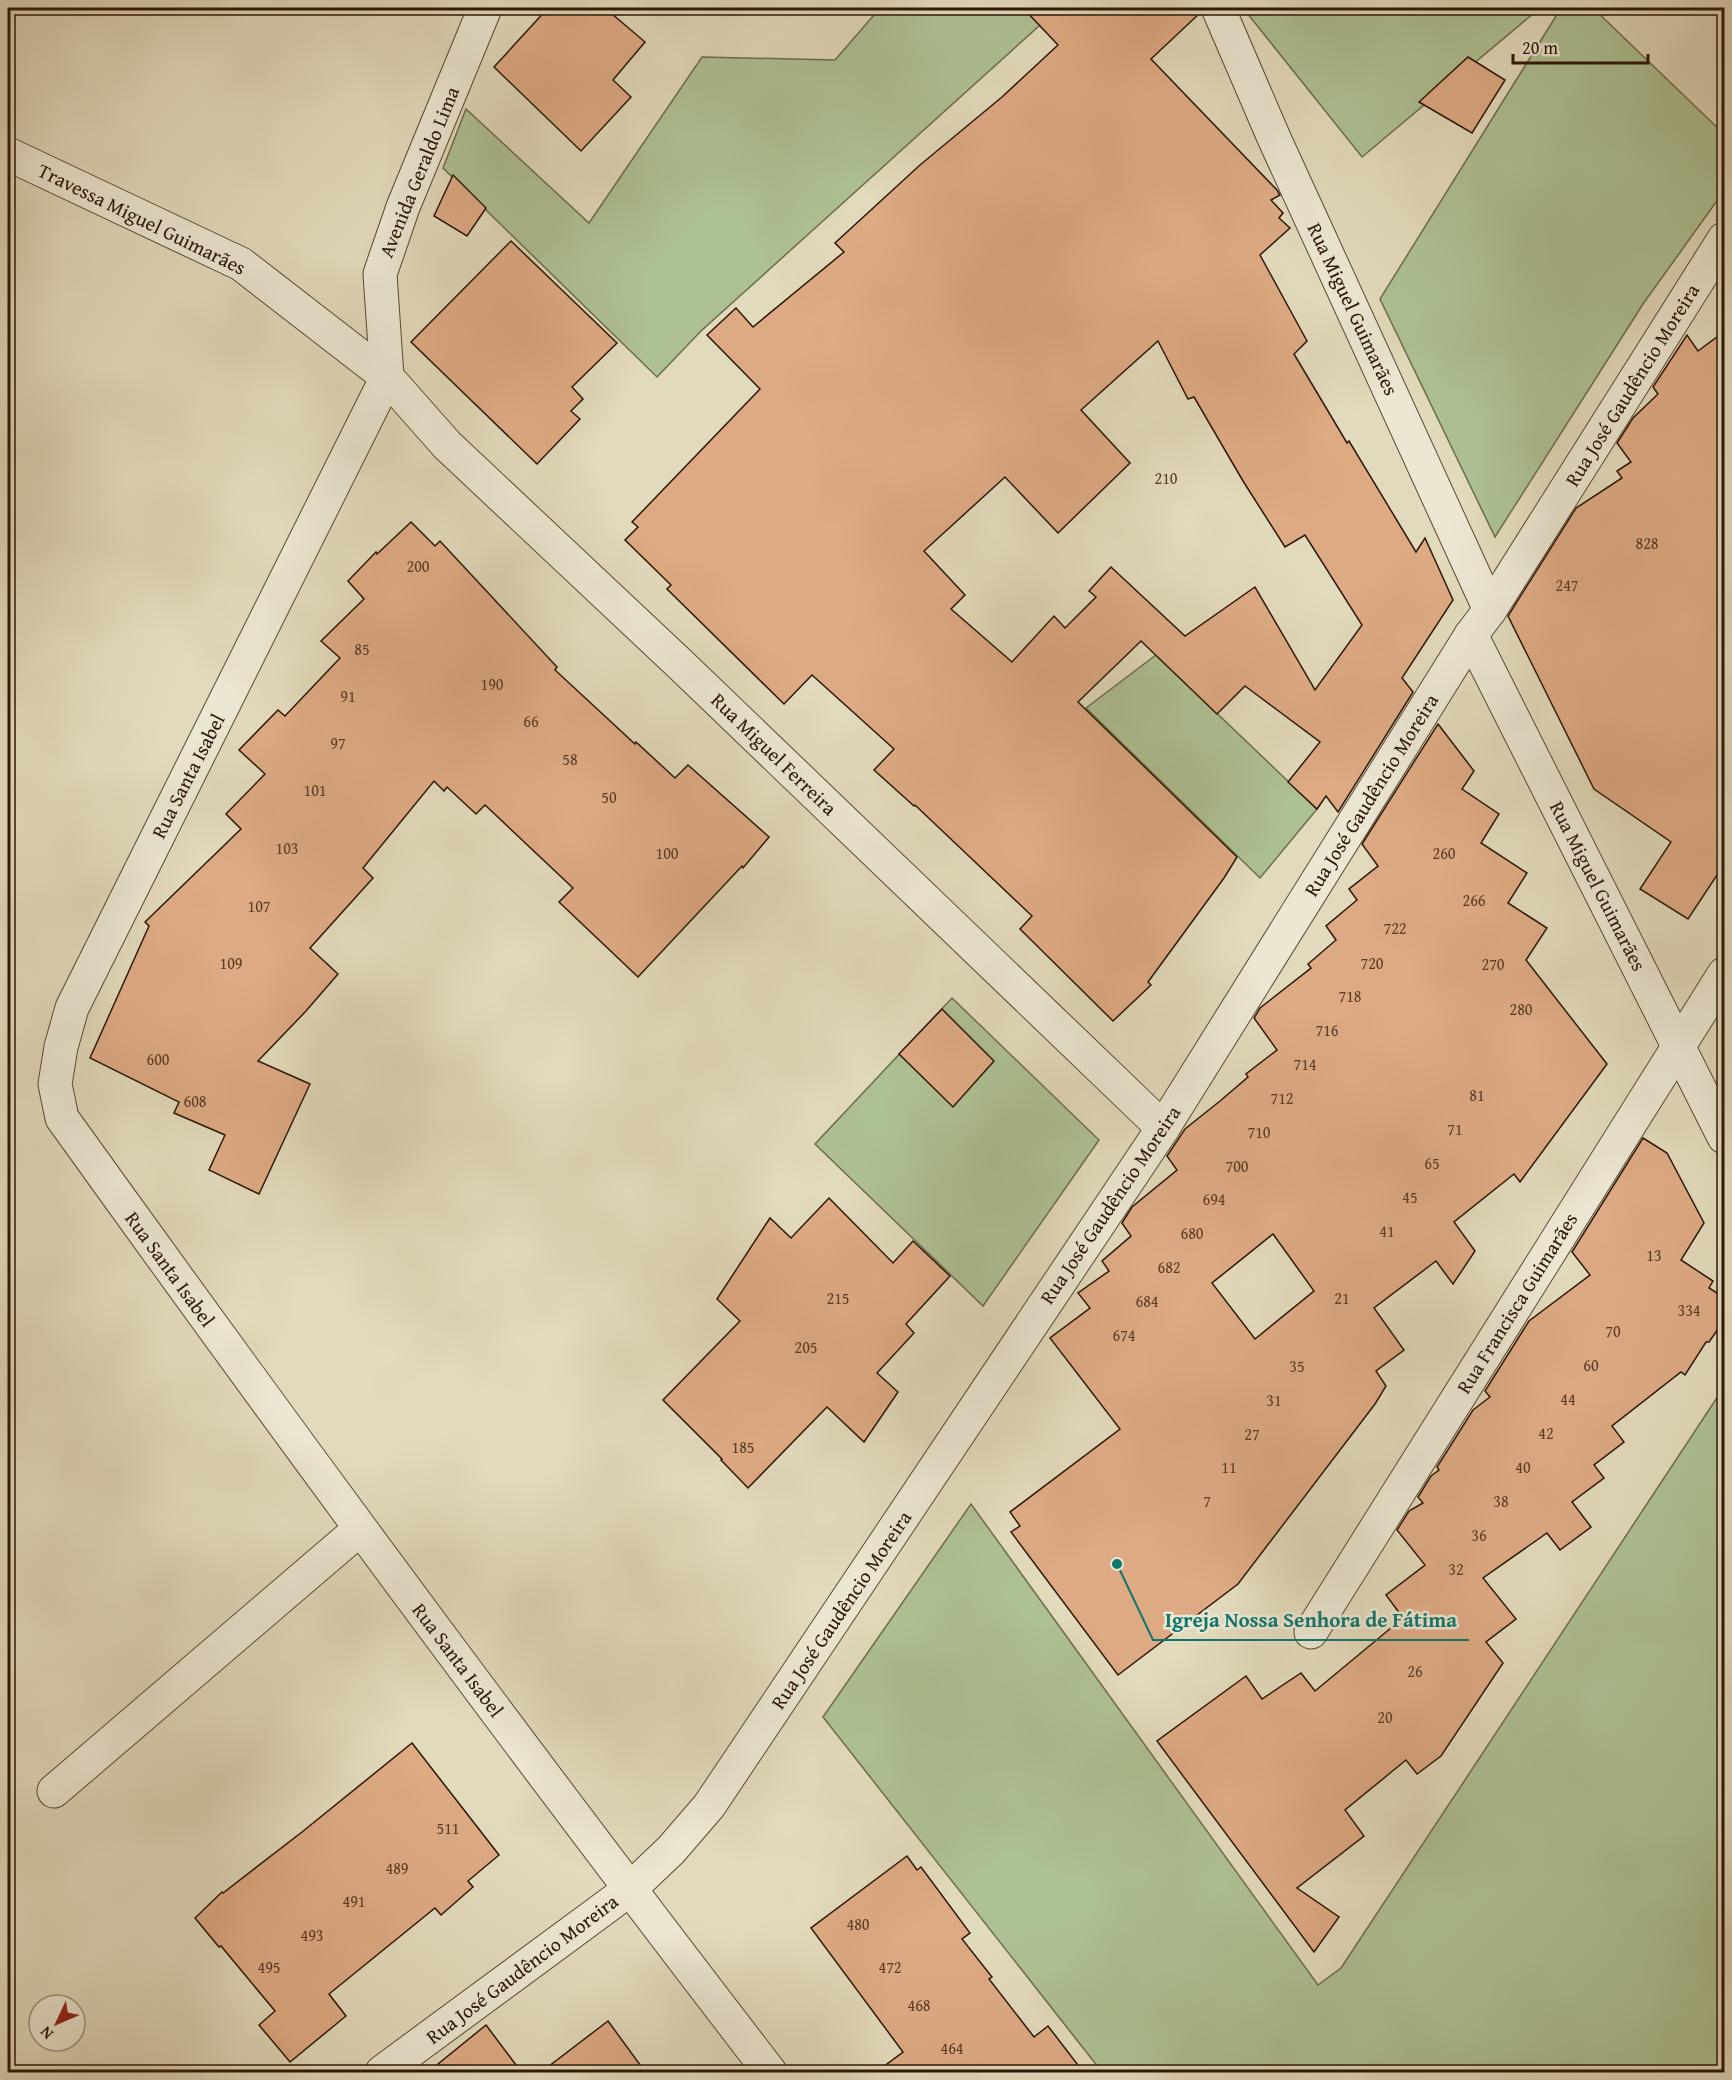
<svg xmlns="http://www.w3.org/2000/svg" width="1732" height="2080" viewBox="0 0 1732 2080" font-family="'Gentium Book Plus',serif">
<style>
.green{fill:#aec194;stroke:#6c6c4e;stroke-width:1.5}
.building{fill:#deaa84;stroke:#2b1707;stroke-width:1.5;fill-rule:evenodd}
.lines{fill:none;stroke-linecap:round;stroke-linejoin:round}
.street-casing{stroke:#594834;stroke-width:35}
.street{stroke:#ece7d3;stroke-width:33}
.labels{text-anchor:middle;stroke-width:5;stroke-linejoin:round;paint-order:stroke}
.number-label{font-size:16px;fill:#583c26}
.street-label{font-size:20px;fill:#2b1707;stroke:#ece7d3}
.leader{fill:none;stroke:#0f766e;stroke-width:2}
.callout-dot{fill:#0f766e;stroke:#ece7d3;stroke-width:2}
.callout-label{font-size:21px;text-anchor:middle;font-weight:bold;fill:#0f766e;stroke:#ece7d3;stroke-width:5;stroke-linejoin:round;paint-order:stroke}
</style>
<rect width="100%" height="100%" fill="#e2dabc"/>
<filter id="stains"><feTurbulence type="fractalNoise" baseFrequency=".00333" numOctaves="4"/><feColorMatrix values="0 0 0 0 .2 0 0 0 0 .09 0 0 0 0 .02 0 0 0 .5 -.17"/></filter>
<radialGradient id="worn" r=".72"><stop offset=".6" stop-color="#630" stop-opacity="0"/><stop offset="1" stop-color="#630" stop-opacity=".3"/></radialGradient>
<g class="green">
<path d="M 880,8 L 1059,8 L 701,331 L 657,377 L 443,168 L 466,109 L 589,223 L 702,57 L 835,60 Z"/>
<path d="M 1243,8 L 1540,8 L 1362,157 Z"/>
<path d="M 1561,8 L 1593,8 L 1724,134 L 1724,191 L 1643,304 L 1495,537 L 1380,299 Z"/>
<path d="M 1156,655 L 1317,809 L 1260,878 L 1086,708 Z"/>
<path d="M 952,998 L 1099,1140 L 983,1306 L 815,1144 Z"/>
<path d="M 1724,1387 L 1724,2072 L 1102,2072 L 823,1717 L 971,1504 L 1318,1985 L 1341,1968 Z"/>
</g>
<g class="building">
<path d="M 548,8 L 605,8 L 645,42 L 613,80 L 631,97 L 581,151 L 494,67 Z"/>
<path d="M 1023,8 L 1200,8 L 1200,13 L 1151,59 L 1277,190 L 1280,195 L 1271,200 L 1283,213 L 1279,218 L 1290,228 L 1260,255 L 1307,341 L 1294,354 L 1347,443 L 1349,441 L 1416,552 L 1425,538 L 1453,600 L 1402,678 L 1413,692 L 1338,812 L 1326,796 L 1317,809 L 1288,782 L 1320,742 L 1245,686 L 1217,714 L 1141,641 L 1078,702 L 1237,857 L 1224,878 L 1148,982 L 1151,985 L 1113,1021 L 1020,929 L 1032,916 L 915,805 L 914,806 L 874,770 L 894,749 L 812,675 L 784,704 L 667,589 L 671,585 L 625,540 L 638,527 L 632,522 L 760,389 L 707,335 L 736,308 L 753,327 L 844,252 L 835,243 L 920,165 L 1002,97 L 1058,45 ZM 1158,341 L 1188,399 L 1194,397 L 1243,481 L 1285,547 L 1305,535 L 1362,625 L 1315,690 L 1255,587 L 1185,636 L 1111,567 L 1089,591 L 1096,597 L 1065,628 L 1054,616 L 1012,662 L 951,609 L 965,595 L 924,551 L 1005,477 L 1058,533 L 1130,463 L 1081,410 Z"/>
<path d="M 1468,57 L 1505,80 L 1472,133 L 1419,102 Z"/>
<path d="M 453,175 L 486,208 L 467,236 L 434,216 Z"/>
<path d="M 511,241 L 617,343 L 572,387 L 583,399 L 571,411 L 580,419 L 537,464 L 411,342 Z"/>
<path d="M 1725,331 L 1725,863 L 1688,919 L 1640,889 L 1671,842 L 1594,789 L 1508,616 L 1576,508 L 1622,478 L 1617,471 L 1631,462 L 1617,443 L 1633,418 L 1658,394 L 1653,387 L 1687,335 L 1698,351 Z"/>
<path d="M 411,522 L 435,546 L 440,541 L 557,667 L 555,670 L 635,744 L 636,742 L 675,778 L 688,765 L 769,837 L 743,868 L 742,866 L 638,977 L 559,902 L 573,888 L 485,805 L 476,814 L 447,787 L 444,791 L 434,781 L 363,868 L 373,878 L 310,948 L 338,974 L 306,1011 L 258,1061 L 310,1084 L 259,1194 L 209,1170 L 225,1135 L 174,1113 L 179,1102 L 90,1058 L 149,926 L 145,922 L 241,829 L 226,814 L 265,774 L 239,750 L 278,710 L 285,716 L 340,658 L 321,641 L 364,599 L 348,581 L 376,552 L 377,554 Z"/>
<path d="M 1438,724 L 1474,771 L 1462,789 L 1499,814 L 1481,843 L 1527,873 L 1508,903 L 1547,928 L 1526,960 L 1607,1064 L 1520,1182 L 1514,1174 L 1454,1222 L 1475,1251 L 1453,1284 L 1436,1261 L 1374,1308 L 1404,1350 L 1376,1371 L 1386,1386 L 1375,1404 L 1238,1584 L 1118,1675 L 1011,1532 L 1020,1526 L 1010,1512 L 1120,1429 L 1050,1338 L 1090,1308 L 1078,1293 L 1109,1271 L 1102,1261 L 1131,1236 L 1122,1223 L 1132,1207 L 1177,1170 L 1167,1156 L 1185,1129 L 1220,1101 L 1248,1077 L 1246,1074 L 1277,1050 L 1254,1018 L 1260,1008 L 1311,968 L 1308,964 L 1336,940 L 1326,926 L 1357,900 L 1349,889 L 1378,866 L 1362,844 ZM 1273,1234 L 1314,1291 L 1255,1339 L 1212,1283 Z"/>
<path d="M 942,1009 L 994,1061 L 953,1107 L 899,1054 Z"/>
<path d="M 1643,1138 L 1667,1153 L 1704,1223 L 1681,1260 L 1713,1281 L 1709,1288 L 1725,1298 L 1725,1319 L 1709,1342 L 1706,1342 L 1685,1375 L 1681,1372 L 1612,1426 L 1624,1442 L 1594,1465 L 1604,1478 L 1572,1502 L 1591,1527 L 1560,1550 L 1547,1533 L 1483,1578 L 1516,1619 L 1486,1642 L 1503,1663 L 1441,1756 L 1417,1774 L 1406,1760 L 1345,1810 L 1364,1836 L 1297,1888 L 1339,1917 L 1314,1952 L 1157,1741 L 1246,1676 L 1262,1699 L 1301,1673 L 1315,1691 L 1403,1618 L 1386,1595 L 1425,1565 L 1397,1530 L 1409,1511 L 1423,1503 L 1418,1497 L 1431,1476 L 1439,1470 L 1437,1467 L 1473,1410 L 1490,1397 L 1485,1391 L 1529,1321 L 1590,1275 L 1572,1252 Z"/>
<path d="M 829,1198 L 893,1263 L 913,1241 L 950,1276 L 906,1324 L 914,1333 L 877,1373 L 898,1392 L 864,1442 L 827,1407 L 748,1488 L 721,1460 L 722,1459 L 663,1400 L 740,1321 L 717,1299 L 770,1218 L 791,1238 Z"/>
<path d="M 412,1743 L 499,1855 L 468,1881 L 473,1887 L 441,1915 L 435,1908 L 329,1994 L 346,2016 L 290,2062 L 259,2025 L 275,2011 L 221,1946 L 219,1947 L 195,1918 L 222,1892 L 223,1893 L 302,1832 Z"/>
<path d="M 907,1856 L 917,1870 L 921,1867 L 970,1933 L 962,1939 L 992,1977 L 989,1979 L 1034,2037 L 1048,2026 L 1084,2073 L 875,2073 L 903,2052 L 811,1928 Z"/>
<path d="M 608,2021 L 646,2073 L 540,2073 Z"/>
<path d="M 486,2025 L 522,2073 L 427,2073 Z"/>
</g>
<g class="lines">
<defs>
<g id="street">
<path d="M 1218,8 L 1274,138 L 1490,610"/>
<path d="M 8,154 L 241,264 L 387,377 L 447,445 L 680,664 L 1163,1128"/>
<path d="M 387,377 L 72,1008 L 61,1047 L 55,1084 L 62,1118 C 293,1440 528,1758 770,2072"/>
<path d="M 387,377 L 380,274 L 403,207 L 485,8"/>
<path d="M 1471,635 L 1724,1137"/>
<path d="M 1311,1632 L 1724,974"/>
<path d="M 54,1791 L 360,1529"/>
<path d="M 382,2072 L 629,1890 L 671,1850 L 709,1806 L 1163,1128 L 1471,635 L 1490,610 L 1724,239"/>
</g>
</defs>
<use href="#street" class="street-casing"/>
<use href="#street" class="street"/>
</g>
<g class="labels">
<g class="number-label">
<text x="1166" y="484">210</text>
<text x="1647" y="549">828</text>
<text x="418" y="572">200</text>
<text x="1567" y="591">247</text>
<text x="362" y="655">85</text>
<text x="492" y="690">190</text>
<text x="348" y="702">91</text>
<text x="531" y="727">66</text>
<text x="338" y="749">97</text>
<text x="570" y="765">58</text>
<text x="315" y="796">101</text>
<text x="609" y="803">50</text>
<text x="287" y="854">103</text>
<text x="667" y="859">100</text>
<text x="1444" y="859">260</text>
<text x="1474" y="906">266</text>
<text x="259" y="912">107</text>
<text x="1395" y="934">722</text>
<text x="231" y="969">109</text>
<text x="1372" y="969">720</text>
<text x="1493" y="970">270</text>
<text x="1350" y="1002">718</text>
<text x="1521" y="1015">280</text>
<text x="1327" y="1036">716</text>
<text x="158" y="1065">600</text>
<text x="1305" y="1070">714</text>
<text x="1477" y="1101">81</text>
<text x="1282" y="1104">712</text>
<text x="195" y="1107">608</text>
<text x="1455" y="1135">71</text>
<text x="1259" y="1138">710</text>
<text x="1432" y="1169">65</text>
<text x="1237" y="1172">700</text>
<text x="1410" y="1203">45</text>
<text x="1214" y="1205">694</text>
<text x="1387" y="1237">41</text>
<text x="1192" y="1239">680</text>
<text x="1654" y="1261">13</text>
<text x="1169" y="1273">682</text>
<text x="838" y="1304">215</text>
<text x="1342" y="1304">21</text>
<text x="1147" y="1307">684</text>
<text x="1689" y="1316">334</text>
<text x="1613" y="1337">70</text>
<text x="1124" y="1341">674</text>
<text x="806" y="1353">205</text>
<text x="1591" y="1371">60</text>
<text x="1297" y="1372">35</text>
<text x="1568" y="1405">44</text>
<text x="1274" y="1406">31</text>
<text x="1546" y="1439">42</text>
<text x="1252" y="1440">27</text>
<text x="743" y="1453">185</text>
<text x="1229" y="1473">11</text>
<text x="1523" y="1473">40</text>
<text x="1207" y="1507">7</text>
<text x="1501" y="1507">38</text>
<text x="1479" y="1541">36</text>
<text x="1456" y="1575">32</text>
<text x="1415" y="1677">26</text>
<text x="1385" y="1723">20</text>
<text x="448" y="1834">511</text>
<text x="397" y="1874">489</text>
<text x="354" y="1907">491</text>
<text x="858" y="1930">480</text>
<text x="312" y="1941">493</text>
<text x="269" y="1973">495</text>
<text x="890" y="1973">472</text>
<text x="919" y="2011">468</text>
<text x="952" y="2054">464</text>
</g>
<g class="street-label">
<text transform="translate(419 172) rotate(-68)" y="7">Avenida Geraldo Lima</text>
<text transform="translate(142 219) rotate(26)" y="7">Travessa Miguel Guimarães</text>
<text transform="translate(1353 309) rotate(65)" y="7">Rua Miguel Guimarães</text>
<text transform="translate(1632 385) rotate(-58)" y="7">Rua José Gaudêncio Moreira</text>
<text transform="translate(774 754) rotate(44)" y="7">Rua Miguel Ferreira</text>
<text transform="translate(188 776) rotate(-63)" y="7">Rua Santa Isabel</text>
<text transform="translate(1371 795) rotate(-58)" y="7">Rua José Gaudêncio Moreira</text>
<text transform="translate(1598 886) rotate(63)" y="7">Rua Miguel Guimarães</text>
<text transform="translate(1110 1205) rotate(-56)" y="7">Rua José Gaudêncio Moreira</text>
<text transform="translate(170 1269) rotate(54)" y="7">Rua Santa Isabel</text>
<text transform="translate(1517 1303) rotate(-58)" y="7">Rua Francisca Guimarães</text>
<text transform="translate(841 1610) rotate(-56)" y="7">Rua José Gaudêncio Moreira</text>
<text transform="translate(458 1660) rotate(53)" y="7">Rua Santa Isabel</text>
<text transform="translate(522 1969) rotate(-37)" y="7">Rua José Gaudêncio Moreira</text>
</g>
</g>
<path class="leader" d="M1117 1564L1153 1640H1469"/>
<circle class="callout-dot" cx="1117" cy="1564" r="6"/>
<g class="callout-label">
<text x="1311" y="1627">Igreja Nossa Senhora de Fátima</text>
</g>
<rect width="1732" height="2080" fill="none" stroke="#e2dabc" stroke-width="30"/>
<rect x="9" y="9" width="1714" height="2062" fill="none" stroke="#2b1707" stroke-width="3"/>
<rect x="15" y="15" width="1702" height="2050" fill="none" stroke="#2b1707" stroke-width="1.5"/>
<g transform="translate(57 2023) rotate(226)"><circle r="28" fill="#ece7d3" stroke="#9f9481" stroke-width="1.5"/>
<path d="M0-4.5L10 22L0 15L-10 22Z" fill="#8f2418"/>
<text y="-9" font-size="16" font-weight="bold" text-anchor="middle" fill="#2b1707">N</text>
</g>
<path d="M1513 54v9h135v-9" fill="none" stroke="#2b1707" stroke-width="3"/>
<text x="1522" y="54" font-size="18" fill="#2b1707" stroke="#ece7d3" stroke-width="4.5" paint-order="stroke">20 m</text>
<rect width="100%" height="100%" filter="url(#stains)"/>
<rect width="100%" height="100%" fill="url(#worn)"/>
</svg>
